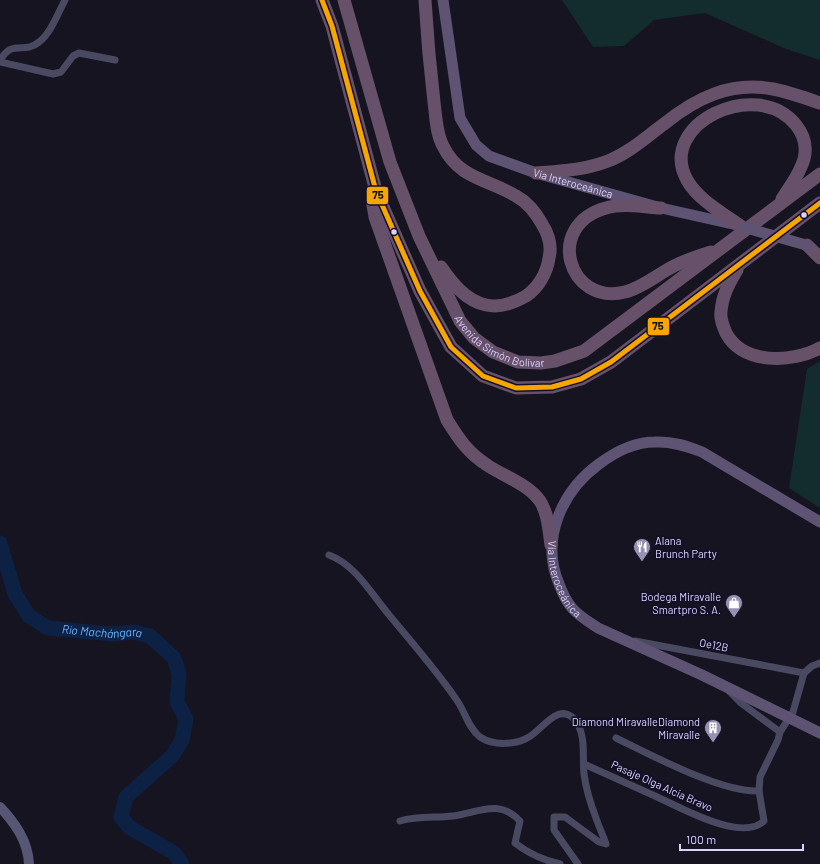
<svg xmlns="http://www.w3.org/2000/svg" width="820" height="864" viewBox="0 0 820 864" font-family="Barlow,sans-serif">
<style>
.green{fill:#132c2d}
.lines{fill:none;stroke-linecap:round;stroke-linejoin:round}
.river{stroke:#0d2144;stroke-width:15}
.street{stroke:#4a4962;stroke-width:7}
.secondary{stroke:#575674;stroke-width:10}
.primary{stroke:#5e5373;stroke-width:11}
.highway{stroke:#67516a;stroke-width:13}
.primary-bridge{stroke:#5e5373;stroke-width:11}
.bus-1-casing{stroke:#130f26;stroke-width:8}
.bus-1{stroke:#f7a600;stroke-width:5}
.bus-dot{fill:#d9d4ff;stroke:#130f26;stroke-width:1.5}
.labels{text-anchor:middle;stroke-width:3.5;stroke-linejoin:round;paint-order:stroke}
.street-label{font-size:11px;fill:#d9d4ff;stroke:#130f26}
.poi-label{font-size:11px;fill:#d9d4ff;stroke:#130f26;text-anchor:end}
.water-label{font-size:12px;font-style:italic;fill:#62b6ff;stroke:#130f26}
.line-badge{stroke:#130f26;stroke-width:1.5}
.pale-badge-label{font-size:11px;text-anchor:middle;font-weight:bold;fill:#111}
</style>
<rect width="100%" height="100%" fill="#161421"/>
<g class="green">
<path d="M 562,0 L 820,0 L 820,60 L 786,49 L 705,13 L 654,20 L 624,46 L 593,47 Z"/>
<path d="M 820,361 L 820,508 L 789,488 L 807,369 Z"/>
</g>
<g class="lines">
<path class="river" id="s1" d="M 0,543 L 15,594 L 29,616 L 48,628 L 112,634 L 134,632 L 150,636 L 174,658 L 179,674 L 177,702 L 186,719 L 182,740 L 173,755 L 126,797 L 121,817 L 129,827 L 174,853 L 182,864"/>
<g class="street">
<path d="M 0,61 C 12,38 24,55 39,42 C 51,33 58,13 65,0"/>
<path d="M 0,62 L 53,74 L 61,72 L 73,56 L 79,53 L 115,60"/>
<path d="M 329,555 C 356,565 372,595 390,616 C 413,644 436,670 456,699 C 465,711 468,728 480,737 C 493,746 516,745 529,737 C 542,730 558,702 574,719 C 587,734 582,756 584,774 C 586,789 591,805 596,818 C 599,827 603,835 606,844 L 599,842 L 565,817 L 554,817 L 554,830 L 578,864"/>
<path d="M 635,641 L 804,673"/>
<path d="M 804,673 L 812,666 L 820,663"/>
<path d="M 729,691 L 741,703 L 780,732"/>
<path d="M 616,738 C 651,755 722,793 759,791"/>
<path d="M 584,764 C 608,775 631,785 655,796 C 678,806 741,843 764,821 L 759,791 L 760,777 L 778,740 L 780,732 L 793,712 L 804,673"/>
<path d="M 400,821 C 418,816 435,818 453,816 C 477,813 499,798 520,821 L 515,843 C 529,854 543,860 560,864"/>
</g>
<path class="secondary" d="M 0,807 C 15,823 28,841 29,864"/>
<g class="primary">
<path id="s2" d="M 443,0 L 460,118 L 476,145 L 489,156 L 536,173 L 661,208 L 737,225"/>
<path id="s3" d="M 820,522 L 702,452 C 687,446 672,441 655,442 C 635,442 615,452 599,464 C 562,491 540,539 559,584 C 562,592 566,601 572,608 C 579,616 589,622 598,628 L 702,675 L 820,733"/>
</g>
<g class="highway">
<path d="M 322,0 L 332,26 L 376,191 L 420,291 L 451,347 L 483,376 L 516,388 L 552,387 L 581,379 L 611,362 L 820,203"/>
<path id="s4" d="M 344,0 L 390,162 L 419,236 L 460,321 L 474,338 L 493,352 L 518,362 L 541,363 L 555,361 L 584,351 L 820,174"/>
<path d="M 425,0 C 427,34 430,68 434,102 C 436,117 436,133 443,146 C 459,179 488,179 516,196 C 527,202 536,213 542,224 C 549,235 552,246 549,258 C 547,273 538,288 526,296 C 514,303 500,308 486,305 C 466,301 452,283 441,267"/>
<path d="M 536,173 C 561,171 585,170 608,161 C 629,153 646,137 664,124 C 696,98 731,81 773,89 C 789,92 805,98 820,103"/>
<path d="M 376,191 L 373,205 L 375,217 L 447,420 C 459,439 467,452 487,465 C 503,476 528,484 540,501 C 548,513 549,531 551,545"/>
<path d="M 661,208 C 643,207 623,203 606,208 C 544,225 568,306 625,292 C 642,288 658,274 674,266 C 686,260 698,256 711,252"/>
<path d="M 742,227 C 724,214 698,200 687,180 C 656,124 757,76 796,125 C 804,135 807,147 804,159 C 800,174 790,186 782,199"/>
<path d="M 807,245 L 820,258"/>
<path d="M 737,270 C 729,283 722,296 721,312 C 720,319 723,326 726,333 C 743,365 793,363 820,348"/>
</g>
<path class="primary-bridge" d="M 743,227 L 806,245"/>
<defs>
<path id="bus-1" d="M 322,0 L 332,26 L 376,191 L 420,291 L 451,347 L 483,376 L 516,388 L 552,387 L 581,379 L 611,362 L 820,203"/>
</defs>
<use href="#bus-1" class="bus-1-casing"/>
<use href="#bus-1" class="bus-1"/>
</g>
<defs>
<symbol id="restaurant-pin" viewBox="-11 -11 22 30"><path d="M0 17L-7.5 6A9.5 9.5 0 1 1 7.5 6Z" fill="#9591b1" stroke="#130f26"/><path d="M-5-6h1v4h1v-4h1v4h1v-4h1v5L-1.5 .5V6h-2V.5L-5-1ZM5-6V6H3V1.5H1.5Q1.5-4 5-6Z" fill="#fff"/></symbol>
<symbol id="shop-pin" viewBox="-11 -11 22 30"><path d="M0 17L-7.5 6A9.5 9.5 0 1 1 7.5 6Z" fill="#9591b1" stroke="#130f26"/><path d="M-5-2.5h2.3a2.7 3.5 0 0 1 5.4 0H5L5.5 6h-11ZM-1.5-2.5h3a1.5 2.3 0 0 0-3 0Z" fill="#fff"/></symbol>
<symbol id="building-pin" viewBox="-11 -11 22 30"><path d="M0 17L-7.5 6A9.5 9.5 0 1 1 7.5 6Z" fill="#9591b1" stroke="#130f26"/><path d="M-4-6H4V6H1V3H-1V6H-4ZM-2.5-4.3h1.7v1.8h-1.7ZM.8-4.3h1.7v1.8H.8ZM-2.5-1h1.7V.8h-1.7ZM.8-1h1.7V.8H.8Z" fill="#fff"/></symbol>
</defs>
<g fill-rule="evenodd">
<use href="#restaurant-pin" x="632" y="537" width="20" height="27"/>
<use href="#shop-pin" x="724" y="593" width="20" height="27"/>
<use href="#building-pin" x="703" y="718" width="20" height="27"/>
</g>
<g class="bus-dot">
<circle cx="804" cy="215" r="3.5"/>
<circle cx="394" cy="232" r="3.5"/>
</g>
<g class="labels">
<g class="street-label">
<text dy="4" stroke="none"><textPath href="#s2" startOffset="256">Vía Interoceánica</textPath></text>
<text dy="4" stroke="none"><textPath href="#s4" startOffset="389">Avenida Simón Bolívar</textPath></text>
<text dy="4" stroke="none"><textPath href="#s3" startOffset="380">Vía Interoceánica</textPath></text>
<text transform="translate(714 645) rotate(11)" y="4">Oe12B</text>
<text transform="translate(662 786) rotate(24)" y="4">Pasaje Olga Alcia Bravo</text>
</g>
<g class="poi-label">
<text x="655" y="545" text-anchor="start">Alana<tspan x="655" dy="13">Brunch Party</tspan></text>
<text x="721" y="601">Bodega Miravalle<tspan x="721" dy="13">Smartpro S. A.</tspan></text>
<text x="700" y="726">Diamond MiravalleDiamond<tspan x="700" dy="13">Miravalle</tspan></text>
</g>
<g class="water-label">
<text dy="4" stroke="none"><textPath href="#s1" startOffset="156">Río Machángara</textPath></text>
</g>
</g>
<g class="line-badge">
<rect x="366" y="186" width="23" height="19" rx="4" fill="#f7a600"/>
<rect x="647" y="317" width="23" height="19" rx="4" fill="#f7a600"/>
</g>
<g class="pale-badge-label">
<text x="378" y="199">75</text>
<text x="658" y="330">75</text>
</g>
<path d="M680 844v6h123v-6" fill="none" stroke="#d9d4ff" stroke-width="2"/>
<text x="686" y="844" font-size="12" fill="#d9d4ff" stroke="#130f26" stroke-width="3" paint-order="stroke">100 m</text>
</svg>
